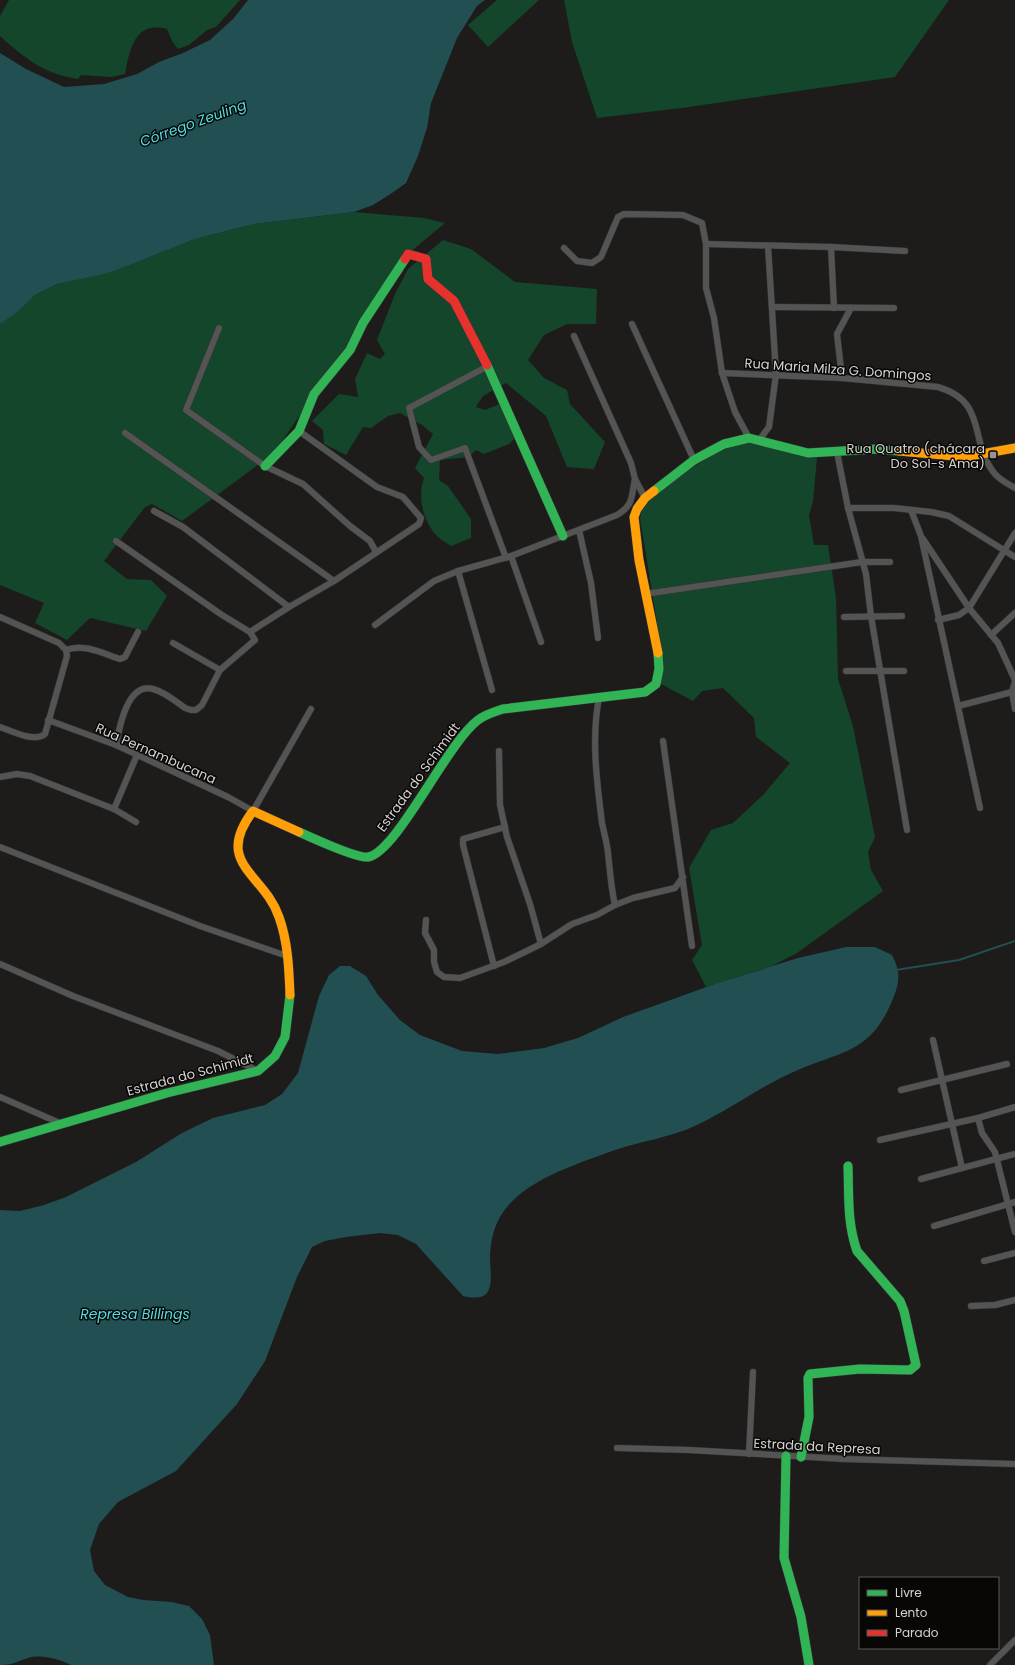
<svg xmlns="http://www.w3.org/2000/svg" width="1015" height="1665" viewBox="0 0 1015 1665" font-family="Poppins,sans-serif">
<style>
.green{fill:#13462a}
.water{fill:#214f52}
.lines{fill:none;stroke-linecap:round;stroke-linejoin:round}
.stream{stroke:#214f52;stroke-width:2}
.street-casing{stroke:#373634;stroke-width:7}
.fast-casing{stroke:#373634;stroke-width:10}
.slow-casing{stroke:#373634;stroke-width:10}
.jam-casing{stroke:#373634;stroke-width:10}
.street{stroke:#545454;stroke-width:6}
.fast{stroke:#30b455;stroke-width:9}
.slow{stroke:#ff9f0a;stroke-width:9}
.jam{stroke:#e5322d;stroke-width:9}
.poi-dot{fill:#959391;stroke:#080706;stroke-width:1.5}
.labels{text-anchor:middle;stroke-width:3;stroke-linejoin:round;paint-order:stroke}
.street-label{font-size:13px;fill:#d5d3d1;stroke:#080706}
.poi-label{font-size:13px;fill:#d5d3d1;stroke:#080706;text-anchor:end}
.water-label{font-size:14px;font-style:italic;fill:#4edee5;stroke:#080706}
</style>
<rect width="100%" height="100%" fill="#1e1c1a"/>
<g class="green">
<path d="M 9,0 L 240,0 L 216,27 L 207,30 L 189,45 L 178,49 L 172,41 L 167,29 C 135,21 130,48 125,74 L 111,77 L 81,75 L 78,79 C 46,75 23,57 0,36 L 0,16 Z"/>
<path d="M 497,0 L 539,0 L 488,47 L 468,25 Z"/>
<path d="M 564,0 L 949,0 L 895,77 L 682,108 L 597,118 L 572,42 Z"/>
<path d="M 354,212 L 424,218 L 445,223 L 403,258 L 363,323 L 274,453 L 182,521 L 152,504 L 145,507 L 104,561 L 127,579 L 151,580 L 167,596 L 146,631 L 90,618 L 67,640 L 35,623 L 44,603 L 0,585 L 0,324 L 35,295 L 57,284 L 125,267 L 195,239 L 254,224 Z"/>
<path d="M 443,240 L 471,249 L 515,282 L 597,289 L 596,324 L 567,324 L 544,335 L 528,360 L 544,378 L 567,390 L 570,404 L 605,442 L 594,469 L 567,467 L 546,416 L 506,383 L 483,396 L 476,407 L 485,410 L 502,403 L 519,434 L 509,444 L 484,454 L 476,450 L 469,457 L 440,460 L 439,480 L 448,486 L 471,519 L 471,538 L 451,546 C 447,543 441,540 438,537 C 423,522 417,497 424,478 L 415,468 L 433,434 L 422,425 L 400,413 L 388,416 L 371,428 L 363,427 L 346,455 L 324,444 L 323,430 L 312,421 L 339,394 L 358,397 L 355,379 L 367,353 L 380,359 L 385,354 L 377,340 L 395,294 L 408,269 Z"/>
<path d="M 744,441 L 760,441 L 817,458 L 813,501 L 809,515 L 814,545 L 828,545 L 836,598 L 838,679 L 853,726 L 875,837 L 868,852 L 871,870 L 883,891 L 797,953 L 772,966 L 706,987 L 692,960 L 702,945 L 689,868 L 711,830 L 733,823 L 763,795 L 790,763 L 756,737 L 754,718 L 723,688 L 702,691 L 693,701 L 661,684 L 663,660 L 640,518 L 643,505 L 679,476 L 712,455 Z"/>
</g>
<g class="water">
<path d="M 248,0 L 485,0 L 477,6 L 457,38 L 431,103 L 427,128 L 418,156 L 406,183 L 392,193 L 373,205 L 354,212 L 254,224 L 195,239 L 125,267 L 104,274 L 57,284 L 35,295 L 16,313 L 0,324 L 0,53 L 26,69 L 64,87 L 104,84 L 137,74 L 159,62 L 183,53 L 210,40 L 233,19 Z"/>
<path d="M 846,947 L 875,947 L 892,955 C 901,973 900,982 892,1001 C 869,1057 836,1051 789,1074 C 757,1089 729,1110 697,1125 C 672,1137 642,1141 615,1150 C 578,1164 521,1180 500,1217 C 493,1229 490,1245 490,1258 C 491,1281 496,1304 463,1296 L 416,1244 L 398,1235 L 380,1233 L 346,1237 L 325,1241 L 312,1247 L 297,1277 L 265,1361 L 237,1404 L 176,1471 L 118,1502 L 99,1524 L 90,1550 L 94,1571 L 105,1585 L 128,1597 L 143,1600 L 172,1602 L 189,1606 L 202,1619 L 210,1635 L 214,1665 L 71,1665 C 59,1659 41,1654 28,1658 C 15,1662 14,1665 0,1665 L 0,1210 L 20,1211 L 44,1205 L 66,1197 L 136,1162 L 182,1133 L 213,1118 L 265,1105 L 282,1094 L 298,1073 L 319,996 L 329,975 L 340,966 L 350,966 L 366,976 L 378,995 L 400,1020 L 420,1035 L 462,1051 L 498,1054 L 544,1048 L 578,1038 L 623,1017 L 715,984 L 798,958 Z"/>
</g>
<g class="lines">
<path class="stream" d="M 896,970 L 959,960 L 1015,941"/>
<defs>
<g id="street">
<path d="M 706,244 L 831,247 L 905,251"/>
<path d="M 831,247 L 834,308"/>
<path d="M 564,248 L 577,261 L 592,263 L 601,257 L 618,217 L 624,214 L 683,215 L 702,223 L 706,244 L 706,288 L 714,318 L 722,373 L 735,412 L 749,438"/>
<path d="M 772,307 L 894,308"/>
<path d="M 632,324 L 694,460"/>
<path d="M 219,328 L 186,410 L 265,466 L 303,484 L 350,526 L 370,541 L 376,552"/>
<path d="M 574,336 L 631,463 L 635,479 L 645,498"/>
<path d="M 488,366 L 409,408 L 419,447 L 431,460 L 465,448 L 506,558"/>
<path d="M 722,373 L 842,378 L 938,387 C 989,402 968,442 995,474 C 1000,480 1008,484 1015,488"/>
<path d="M 842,378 L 837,334 L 851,308"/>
<path d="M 125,433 L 334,581"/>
<path d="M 760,439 L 769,427 L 776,374 L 768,246"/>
<path d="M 837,452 L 848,508 L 866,574 L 871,616 L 907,830"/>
<path d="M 848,508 L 894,508 L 931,512 L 949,516 L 1015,557"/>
<path d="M 911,510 L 921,536 L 980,808"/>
<path d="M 154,511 L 183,527 L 289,607"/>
<path d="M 579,530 L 591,583 L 598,638"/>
<path d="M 923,539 L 969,608 L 998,643 L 1015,680"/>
<path d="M 116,541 L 222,615 L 250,632 L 255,640 L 220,670 L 202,705 L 196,710 L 191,710 L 185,708 C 175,701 165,692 153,689 C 127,682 119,729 116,745"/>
<path d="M 511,556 L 541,642"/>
<path d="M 645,594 L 862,562 L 890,562"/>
<path d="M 0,617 L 59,643 L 66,650 L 67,656 L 45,734 C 34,743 12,731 0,727"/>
<path d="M 844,617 L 902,616"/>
<path d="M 938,620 L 959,615 L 969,608 L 1015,533"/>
<path d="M 375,625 L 434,581 L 458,571"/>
<path d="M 250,632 L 289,607 L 334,581 L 419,524 L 421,518 L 403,497 L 377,487 L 299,431"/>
<path d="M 991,635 L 1015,613"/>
<path d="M 173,643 L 220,670"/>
<path d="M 66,650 C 83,643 102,653 120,659 L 125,657 L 138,632"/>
<path d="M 846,671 L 904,671"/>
<path d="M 1015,681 L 1012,692 L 1015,709"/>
<path d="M 492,690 L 458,571 L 511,556 L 617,515 C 634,505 631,497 635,479"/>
<path d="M 599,698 C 591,738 597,783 602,823 C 604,833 607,843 608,853 C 610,871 611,888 615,905"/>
<path d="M 958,706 L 1012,692"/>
<path d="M 48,720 L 116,745 L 228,797 L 253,811 L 311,709"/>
<path d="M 663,741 L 692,946"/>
<path d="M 499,751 L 500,805 L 507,837 L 530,904 L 541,944"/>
<path d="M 0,777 L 17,774 L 30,776 L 114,809 L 136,822"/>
<path d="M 114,809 L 137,755"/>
<path d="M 0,847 L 200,926 L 287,956"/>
<path d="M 426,920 L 425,933 L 434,950 L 434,962 L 437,972 L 444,977 L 460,978 L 504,962 L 541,944 L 572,924 L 597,915 L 615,905 L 633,898 L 675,888 L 683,877"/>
<path d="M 0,964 L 73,996 L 218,1051 L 258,1071"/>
<path d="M 494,966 L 463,845 L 463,839 L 505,827"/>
<path d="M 933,1040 L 962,1168"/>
<path d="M 901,1090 L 1007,1064"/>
<path d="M 0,1097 L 62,1124"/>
<path d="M 978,1118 L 982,1133 L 995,1152 L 1015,1232"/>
<path d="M 880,1140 L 978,1118 L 1015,1107"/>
<path d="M 921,1179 L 1015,1154"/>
<path d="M 934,1226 L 1015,1202"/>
<path d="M 984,1261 L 1015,1253"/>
<path d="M 971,1306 L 995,1305 L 1015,1300"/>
<path d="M 617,1448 L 689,1450 L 844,1459 L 1015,1464"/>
<path d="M 749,1454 L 753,1372"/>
<path d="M 990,1665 L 1015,1640"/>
</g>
<g id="fast">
<path d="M 487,365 L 563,536"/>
<path d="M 265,466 L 299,431 L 314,394 L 350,350 L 363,323 L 405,259"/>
<path d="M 654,491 L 694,460 L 724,444 L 749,438 L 808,453 L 877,449 L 899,451"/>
<path d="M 299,832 C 310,837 358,859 368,857 C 397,852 447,743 478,720 C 486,714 494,712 503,709 L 645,692 L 656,684 L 659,669 L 658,653"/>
<path d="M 0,1142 L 167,1093 L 258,1071 L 275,1056 L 285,1037 L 290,995"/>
<path d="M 786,1456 L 784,1558 L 801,1617 L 809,1665"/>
<path d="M 801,1457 L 809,1417 L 808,1378 L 810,1374 L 860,1369 L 910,1370 L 916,1365 L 904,1311 L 900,1301 L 857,1251 C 847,1223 849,1195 848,1166"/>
</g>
<g id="slow">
<path d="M 899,451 L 965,457 L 1015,448"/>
<path d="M 654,491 L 645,498 L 637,509 L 634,517 L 639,560 L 658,653"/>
<path d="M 290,995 C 289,969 288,942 279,917 C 264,873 213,864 253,811 L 299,832"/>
</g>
<path id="jam" d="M 405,259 L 408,254 L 426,259 L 428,279 L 454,301 L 487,365"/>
</defs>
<use href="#street" class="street-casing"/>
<use href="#fast" class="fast-casing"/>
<use href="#slow" class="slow-casing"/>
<use href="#jam" class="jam-casing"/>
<use href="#street" class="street"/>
<use href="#fast" class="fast"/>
<use href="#slow" class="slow"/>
<use href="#jam" class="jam"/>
</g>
<rect class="poi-dot" x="989" y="451" width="8" height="8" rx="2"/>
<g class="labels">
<g class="street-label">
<text transform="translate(838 369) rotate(4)" y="5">Rua Maria Milza G. Domingos</text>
<text transform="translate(156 753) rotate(24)" y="5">Rua Pernambucana</text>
<text transform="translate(418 777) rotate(-54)" y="5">Estrada do Schimidt</text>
<text transform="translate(190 1074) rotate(-15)" y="5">Estrada do Schimidt</text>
<text transform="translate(817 1446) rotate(3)" y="5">Estrada da Represa</text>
</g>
<g class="poi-label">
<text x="985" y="453">Rua Quatro (chácara<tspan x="985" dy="15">Do Sol-s Ama)</tspan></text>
</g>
<g class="water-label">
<text transform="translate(193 123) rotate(-20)" y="5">Córrego Zeuling</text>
<text x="135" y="1319">Represa Billings</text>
</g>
</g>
<rect x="859" y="1577" width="140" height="72" fill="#080706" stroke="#5a5957"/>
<rect x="867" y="1590" width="20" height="6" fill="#30b455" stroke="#5a5957"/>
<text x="895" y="1597" font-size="12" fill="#d5d3d1">Livre</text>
<rect x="867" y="1610" width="20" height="6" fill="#ff9f0a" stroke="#5a5957"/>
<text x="895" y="1617" font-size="12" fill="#d5d3d1">Lento</text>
<rect x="867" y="1630" width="20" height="6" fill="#e5322d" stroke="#5a5957"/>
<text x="895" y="1637" font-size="12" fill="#d5d3d1">Parado</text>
</svg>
